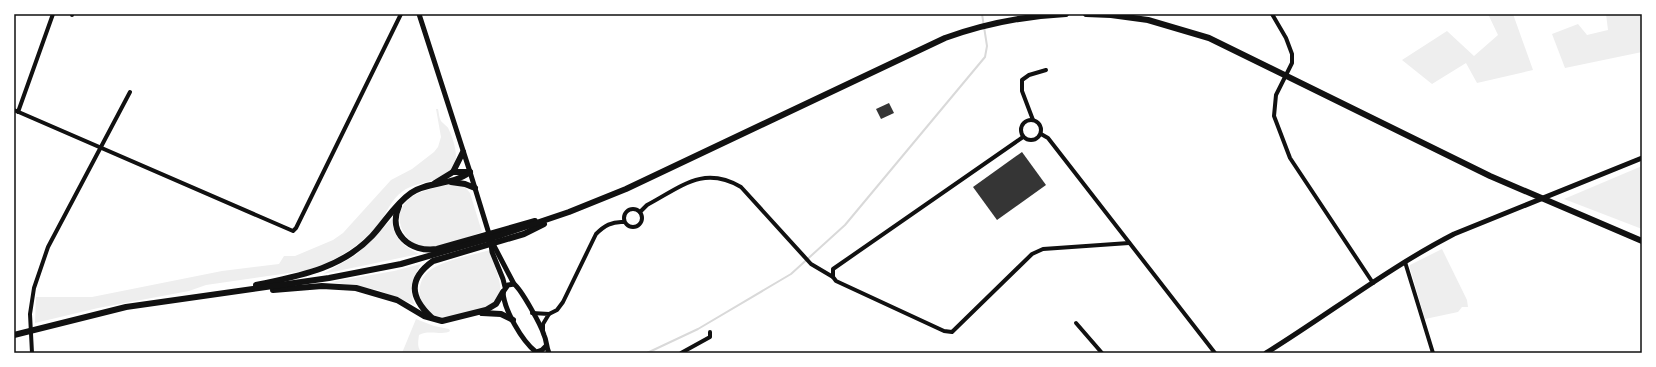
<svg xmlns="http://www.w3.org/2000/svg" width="1656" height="367" viewBox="0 0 1656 367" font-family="'Work Sans',sans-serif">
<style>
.green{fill:#eee}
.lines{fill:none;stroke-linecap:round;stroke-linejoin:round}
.stream{stroke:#d9d9d9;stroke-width:2}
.building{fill:#353535}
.minor{stroke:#111;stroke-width:4}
.tertiary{stroke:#111;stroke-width:5}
.trunk{stroke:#111;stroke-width:6}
.neatline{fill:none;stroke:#111;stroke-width:1.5}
</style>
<rect width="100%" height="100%" fill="#fff"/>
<g class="green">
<path d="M 1488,14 L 1513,14 L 1533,70 L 1477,83 L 1466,63 L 1432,84 L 1402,60 L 1447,31 L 1474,56 L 1498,35 Z"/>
<path d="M 1606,14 L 1642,14 L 1642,52 L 1565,68 L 1552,34 L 1578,24 L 1587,35 L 1608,30 Z"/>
<path d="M 436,109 L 438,109 C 439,113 439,118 441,121 C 443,124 448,126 449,130 C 453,138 458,154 455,163 C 448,183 418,180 403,191 C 392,198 387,212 380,222 C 362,246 331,264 303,271 L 206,285 L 189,291 L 98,308 L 35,323 L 36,297 L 92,297 L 222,271 L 279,264 L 284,256 L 295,256 L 333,240 L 343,233 L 391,180 L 412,169 L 434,152 L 438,147 L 441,137 Z"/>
<path d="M 1642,166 L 1642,229 L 1564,199 Z"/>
<path d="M 449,184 L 465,187 L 470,193 L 482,232 C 471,236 434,250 425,248 C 405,244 390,218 407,201 C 416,191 436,188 449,184 Z"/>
<path d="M 392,219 C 393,238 403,246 419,254 L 323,274 L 356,255 Z"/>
<path d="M 1442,249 L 1467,300 L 1468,307 L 1462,307 L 1458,312 L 1425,319 L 1410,268 L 1410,265 Z"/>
<path d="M 490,250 C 492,260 502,282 500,291 C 499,296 496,301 492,304 C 481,311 445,321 433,315 C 417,306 415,282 429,271 C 443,260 472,255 490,250 Z"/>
<path d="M 421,264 C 413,278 408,290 415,305 L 378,290 L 331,282 L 394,271 Z"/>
<path d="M 416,319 L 434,326 L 449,329 L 450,331 C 443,336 429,329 419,335 C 418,342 417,348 422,353 L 402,353 Z"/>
</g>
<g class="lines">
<path class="stream" d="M 647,353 L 698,329 L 791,274 L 845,225 L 985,57 L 987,46 L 982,14"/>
</g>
<g class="building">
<path d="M 889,103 L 894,113 L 881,119 L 876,109 Z"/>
<path d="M 1022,152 L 1046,185 L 997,220 L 973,187 Z"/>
</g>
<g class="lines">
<g class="minor">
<path d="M 72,14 L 72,15"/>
<path d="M 1272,14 L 1286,38 L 1292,54 L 1292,63 L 1276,95 L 1274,116 L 1290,158 L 1373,283"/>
<path d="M 14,110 L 293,231 L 296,228 L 401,14"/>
<path d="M 18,112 L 53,14"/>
<circle cx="1031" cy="130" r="10"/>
<path d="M 1033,120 L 1022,91 L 1022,80 L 1029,75 L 1046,70"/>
<path d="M 1041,134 L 1048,138 L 1215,353"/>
<path d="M 1023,137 L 833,269 L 833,277 L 836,281 L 944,331 L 952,332 L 1032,254 L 1043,249 L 1129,243"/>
<circle cx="633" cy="218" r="9"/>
<path d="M 640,212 L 647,205 C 681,187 703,165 741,187 L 811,264 L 833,277"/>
<path d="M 1405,262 L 1433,353"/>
<path d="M 532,313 L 549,314 L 543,324 L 543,331"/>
<path d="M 549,314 L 557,310 L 563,302 L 596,234 C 604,226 612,221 624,222"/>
<path d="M 1076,323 L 1102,353"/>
<path d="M 32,353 L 30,314 L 34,288 L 48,247 L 130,92"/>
<path d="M 681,353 L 710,337 L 710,332"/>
</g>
<g class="tertiary">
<path d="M 419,14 L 470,172 L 490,237 L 492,252 L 503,279 L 505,287"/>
<path d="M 492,242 L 514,284"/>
<path d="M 546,346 L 542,350 L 536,352 C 522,341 504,310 503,292 L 508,285 L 514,284 C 521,289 541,325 544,335 C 547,341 546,347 549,353"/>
<path d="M 1266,353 C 1329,314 1388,268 1454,234 L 1642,158"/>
</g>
<g class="trunk">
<path d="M 1086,14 L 1111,15 L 1148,20 L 1209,38 L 1490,176 L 1642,241"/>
<path d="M 453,172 L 470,172"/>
<path d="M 451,182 L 465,184 L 475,188"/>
<path d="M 435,183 L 453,172 L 463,152"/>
<path d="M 399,206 C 387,233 410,253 437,249 L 535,221"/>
<path d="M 256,285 C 298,276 341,269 372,236 C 385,222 395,204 411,193 C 428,181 452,186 470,172"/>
<path d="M 273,290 L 322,286 L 356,288 L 397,300 L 424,316 L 442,321 L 486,310 L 496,304 L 503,292"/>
<path d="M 482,313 L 501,314 L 513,320"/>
<path d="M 431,317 C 410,297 408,279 433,261 L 524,234 L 544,224"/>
<path d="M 14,335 L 126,307 L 329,278 L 401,264 L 501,235 L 569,212 L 626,189 L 945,38 C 984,24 1024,16 1066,14"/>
</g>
</g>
<rect width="1656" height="367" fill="none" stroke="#ffffff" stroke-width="30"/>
<rect x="15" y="15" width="1626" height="337" class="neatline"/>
</svg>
